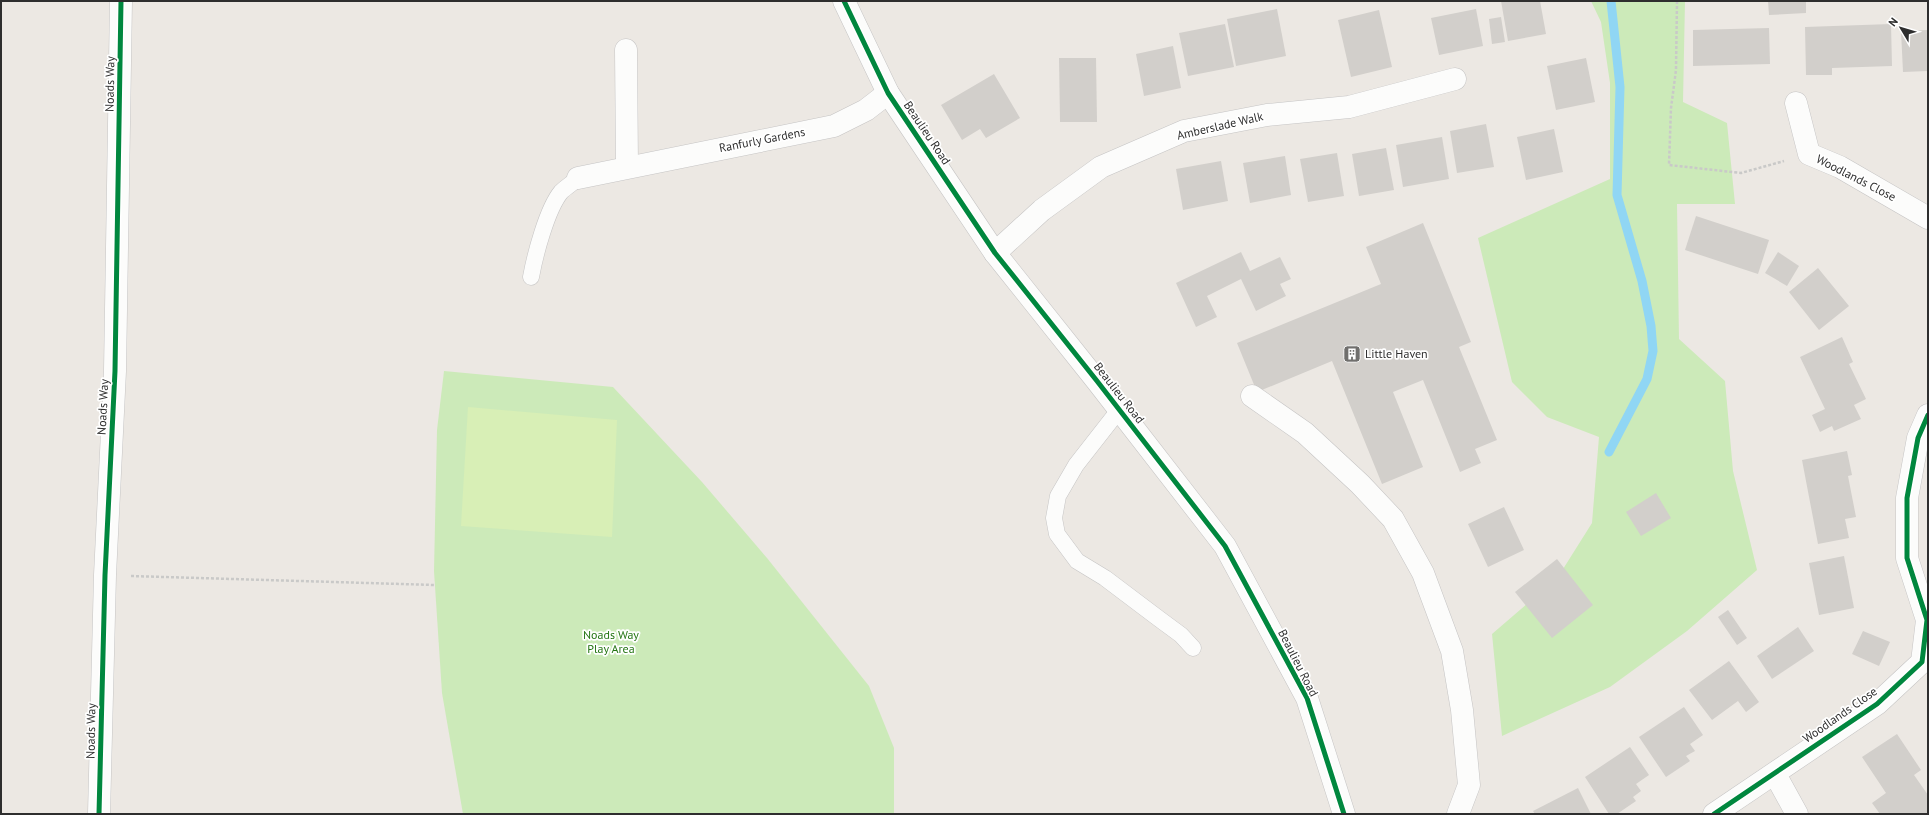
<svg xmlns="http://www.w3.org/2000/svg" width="1929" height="815" viewBox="0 0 1929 815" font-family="'PT Sans',sans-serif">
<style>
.green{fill:#cceab9}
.pitch{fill:#d8efb6}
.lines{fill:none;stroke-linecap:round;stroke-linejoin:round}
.stream{stroke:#90d6f4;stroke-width:9}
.building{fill:#d2cfcb}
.service-casing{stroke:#c5c4c4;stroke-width:17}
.minor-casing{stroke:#c5c4c4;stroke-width:23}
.tertiary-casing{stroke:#c5c4c4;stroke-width:23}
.path{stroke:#c9c9c8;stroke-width:2.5;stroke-dasharray:3 2;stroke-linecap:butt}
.service{stroke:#fcfcfb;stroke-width:16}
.minor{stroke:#fcfcfb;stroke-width:22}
.tertiary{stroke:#fcfcfb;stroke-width:22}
.cycleway-casing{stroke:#fff;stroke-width:8}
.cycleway{stroke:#00873e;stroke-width:5}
.labels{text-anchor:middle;stroke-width:3.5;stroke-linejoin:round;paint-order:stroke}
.street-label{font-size:12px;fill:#2e2e2e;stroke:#fff}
.poi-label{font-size:12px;fill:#2e2e2e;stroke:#fff;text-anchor:start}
.park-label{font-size:12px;fill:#247513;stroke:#fff}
</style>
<rect width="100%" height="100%" fill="#ece8e3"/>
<g class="green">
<path d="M 1591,1 L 1685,1 L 1683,102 L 1727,123 L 1735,204 L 1677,204 L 1679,339 L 1725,381 L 1733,471 L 1757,570 L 1687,631 L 1610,687 L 1502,736 L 1492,634 L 1558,577 L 1592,523 L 1599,437 L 1547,417 L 1512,382 L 1478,238 L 1610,179 L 1610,83 L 1601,22 Z"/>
<path d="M 444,371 L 613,387 L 702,482 L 767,558 L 869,686 L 894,748 L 894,814 L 463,814 L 442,693 L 434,571 L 437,430 Z"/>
</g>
<path class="pitch" d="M 468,407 L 617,420 L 612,537 L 461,526 Z"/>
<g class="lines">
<path class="stream" d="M 1609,452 L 1647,379 L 1653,351 L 1651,326 L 1642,281 L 1617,195 L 1620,87 L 1611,1"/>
</g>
<g class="building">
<path d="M 1501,1 L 1540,1 L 1546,34 L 1508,41 Z"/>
<path d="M 1768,1 L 1806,1 L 1806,13 L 1769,15 Z"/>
<path d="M 1277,9 L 1286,56 L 1236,66 L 1227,19 Z"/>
<path d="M 1476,9 L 1483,46 L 1439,55 L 1431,18 Z"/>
<path d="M 1379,10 L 1392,67 L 1351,77 L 1338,20 Z"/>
<path d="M 1501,17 L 1505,42 L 1492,44 L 1489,19 Z"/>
<path d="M 1225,24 L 1234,67 L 1188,76 L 1179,33 Z"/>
<path d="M 1891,24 L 1892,66 L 1832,68 L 1832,75 L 1806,75 L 1805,27 Z"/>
<path d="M 1769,28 L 1770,64 L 1693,66 L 1693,30 Z"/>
<path d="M 1928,30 L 1928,71 L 1903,72 L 1901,31 Z"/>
<path d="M 1173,46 L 1181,88 L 1144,96 L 1136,54 Z"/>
<path d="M 1059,58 L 1096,58 L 1097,122 L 1060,122 Z"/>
<path d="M 1586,58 L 1595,102 L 1556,110 L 1547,66 Z"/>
<path d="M 994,74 L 1020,118 L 986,138 L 980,129 L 962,140 L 941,105 Z"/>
<path d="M 1486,124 L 1494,167 L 1457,173 L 1450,131 Z"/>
<path d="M 1554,129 L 1563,172 L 1526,180 L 1517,137 Z"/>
<path d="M 1442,137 L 1449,179 L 1403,187 L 1396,145 Z"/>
<path d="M 1386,148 L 1394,190 L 1359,196 L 1352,154 Z"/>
<path d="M 1337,153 L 1344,196 L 1308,202 L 1300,159 Z"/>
<path d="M 1285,156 L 1291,195 L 1250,203 L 1243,163 Z"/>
<path d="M 1221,161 L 1228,201 L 1183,210 L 1176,169 Z"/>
<path d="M 1696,216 L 1769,240 L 1758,274 L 1685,250 Z"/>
<path d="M 1423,223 L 1471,342 L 1459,347 L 1497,440 L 1475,449 L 1481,463 L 1460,472 L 1423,380 L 1393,392 L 1423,467 L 1382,484 L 1332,361 L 1257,392 L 1237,343 L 1381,284 L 1366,247 Z"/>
<path d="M 1241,252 L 1250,271 L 1280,257 L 1291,279 L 1280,284 L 1286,296 L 1256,311 L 1241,279 L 1207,296 L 1217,317 L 1196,327 L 1176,283 Z"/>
<path d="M 1778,252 L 1799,266 L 1787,286 L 1765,273 Z"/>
<path d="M 1818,268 L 1849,306 L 1819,330 L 1789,292 Z"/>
<path d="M 1842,337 L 1853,362 L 1849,364 L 1866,399 L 1854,405 L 1861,419 L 1834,431 L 1832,426 L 1820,432 L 1812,415 L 1825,409 L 1800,357 Z"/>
<path d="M 1847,451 L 1852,475 L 1848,476 L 1856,517 L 1845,519 L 1849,538 L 1818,544 L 1802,460 Z"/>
<path d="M 1656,493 L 1671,518 L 1641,536 L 1626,512 Z"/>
<path d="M 1504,507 L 1524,550 L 1488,567 L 1468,524 Z"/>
<path d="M 1844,556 L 1854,608 L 1819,615 L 1809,563 Z"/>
<path d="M 1557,559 L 1593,605 L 1552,638 L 1515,592 Z"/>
<path d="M 1728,610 L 1747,638 L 1737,645 L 1718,617 Z"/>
<path d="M 1798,627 L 1814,651 L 1772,679 L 1757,656 Z"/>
<path d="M 1863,631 L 1890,642 L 1879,666 L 1852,654 Z"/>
<path d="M 1729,661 L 1759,702 L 1746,712 L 1738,701 L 1712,720 L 1689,690 Z"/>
<path d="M 1684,707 L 1703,735 L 1690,744 L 1695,751 L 1686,756 L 1690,761 L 1666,777 L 1639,737 Z"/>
<path d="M 1897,734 L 1921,770 L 1914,775 L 1928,795 L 1928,814 L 1880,814 L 1872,803 L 1886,793 L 1862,757 Z"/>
<path d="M 1630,747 L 1649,775 L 1636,784 L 1641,791 L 1633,797 L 1636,801 L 1617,814 L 1609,814 L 1585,777 Z"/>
<path d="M 1578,788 L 1591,814 L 1535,814 L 1533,811 Z"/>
</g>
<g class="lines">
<defs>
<g id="service">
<path d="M 531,277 C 535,255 547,209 561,192 C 566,187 573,183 578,178"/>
<path d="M 1119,410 L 1076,465 L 1058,496 L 1054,518 L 1057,534 L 1077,561 L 1105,578 L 1158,618 L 1181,635 L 1193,648"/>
</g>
<g id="minor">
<path d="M 626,50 L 627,167"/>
<path d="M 1796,103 L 1809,154 L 1840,167 L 1928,218"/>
<path d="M 578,178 L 834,126 L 866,110 L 888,93"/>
<path d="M 995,253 L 1042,210 L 1101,167 L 1184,131 L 1267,115 L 1349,107 L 1455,79"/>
<path d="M 1252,396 L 1305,433 L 1360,484 L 1393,519 L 1423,573 L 1452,651 L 1462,710 L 1469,785 L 1458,814"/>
<path d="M 1775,774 L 1797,814"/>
<path d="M 99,814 L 105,575 L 115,371 L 121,1"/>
<path d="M 1714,814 L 1877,704 L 1922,662 L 1927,620 L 1907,558 L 1907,498 L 1918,438 L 1928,415"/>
</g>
<path id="tertiary" d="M 844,1 L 888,93 L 995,253 L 1097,381 L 1225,546 L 1307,698 L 1344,814"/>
</defs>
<use href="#service" class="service-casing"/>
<use href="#minor" class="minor-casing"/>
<use href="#tertiary" class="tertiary-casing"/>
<g class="path">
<path d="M 1677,1 L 1676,70 L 1671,108 L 1669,165 L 1741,173 L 1784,161"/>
<path d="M 131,576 L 435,585"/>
</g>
<use href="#service" class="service"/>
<use href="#minor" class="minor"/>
<use href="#tertiary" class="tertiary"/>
<defs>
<g id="cycleway">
<path d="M 844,1 L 888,93 L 995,253 L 1097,381 L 1225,546 L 1307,698 L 1344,814"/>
<path d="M 99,814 L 105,575 L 115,371 L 121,1"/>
<path d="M 1714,814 L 1877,704 L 1922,662 L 1927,620 L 1907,558 L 1907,498 L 1918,438 L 1928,415"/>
</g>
</defs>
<use href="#cycleway" class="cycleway-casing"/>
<use href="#cycleway" class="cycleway"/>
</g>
<defs>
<symbol id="building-square" viewBox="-11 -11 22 22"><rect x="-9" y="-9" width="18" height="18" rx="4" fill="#706f6d" stroke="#fff"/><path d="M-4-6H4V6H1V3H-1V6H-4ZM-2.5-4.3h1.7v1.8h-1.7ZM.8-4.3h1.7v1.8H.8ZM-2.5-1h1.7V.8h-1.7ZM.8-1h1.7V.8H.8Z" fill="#fff"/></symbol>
</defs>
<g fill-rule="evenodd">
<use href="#building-square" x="1342" y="344" width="20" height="20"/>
</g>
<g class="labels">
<g class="street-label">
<text transform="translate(110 84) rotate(-89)" y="4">Noads Way</text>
<text transform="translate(1220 126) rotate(-13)" y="4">Amberslade Walk</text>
<text transform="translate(927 133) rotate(56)" y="4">Beaulieu Road</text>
<text transform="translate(762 140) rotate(-11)" y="4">Ranfurly Gardens</text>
<text transform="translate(1856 178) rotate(27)" y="4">Woodlands Close</text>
<text transform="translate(1119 393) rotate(52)" y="4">Beaulieu Road</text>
<text transform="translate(103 407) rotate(-87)" y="4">Noads Way</text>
<text transform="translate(1298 663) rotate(63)" y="4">Beaulieu Road</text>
<text transform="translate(1840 715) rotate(-35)" y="4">Woodlands Close</text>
<text transform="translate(91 731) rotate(-89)" y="4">Noads Way</text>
</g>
<g class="poi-label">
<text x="1365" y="358">Little Haven</text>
</g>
<g class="park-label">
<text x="611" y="639">Noads Way<tspan x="611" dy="14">Play Area</tspan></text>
</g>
</g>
<rect width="1929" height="815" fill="none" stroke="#2e2e2e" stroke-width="4"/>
<g transform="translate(1901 28) rotate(308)" stroke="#ffffff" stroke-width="3" paint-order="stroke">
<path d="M0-3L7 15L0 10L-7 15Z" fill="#2e2e2e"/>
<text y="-6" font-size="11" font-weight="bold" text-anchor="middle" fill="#2e2e2e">N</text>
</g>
</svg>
